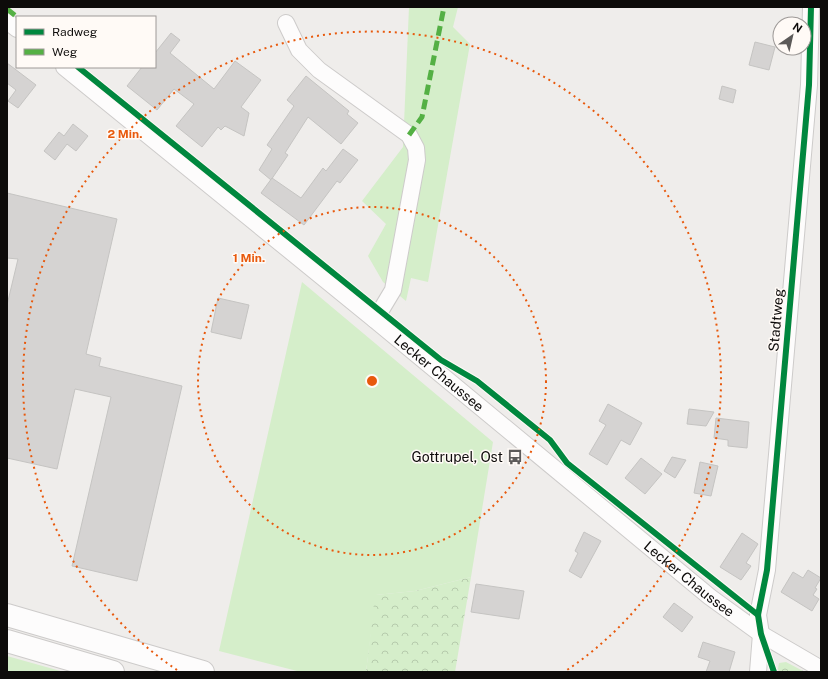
<svg xmlns="http://www.w3.org/2000/svg" width="828" height="679" viewBox="0 0 828 679" font-family="'Public Sans',sans-serif">
<style>
.green{fill:#d5eeca}
.forest{fill:url(#forest-crowns)}
.building{fill:#d5d3d2;stroke:#c5c4c2}
.lines{fill:none;stroke-linecap:round;stroke-linejoin:round}
.minor-casing{stroke:#cdcbca;stroke-width:18}
.highway-casing{stroke:#cdcbca;stroke-width:24}
.minor{stroke:#fdfcfc;stroke-width:16}
.highway{stroke:#fdfcfc;stroke-width:22}
.quiet{stroke:#54b044;stroke-width:5;stroke-dasharray:10 5;stroke-linecap:butt}
.cycleway-casing{stroke:#fffaf6;stroke-width:8}
.cycleway{stroke:#00873e;stroke-width:6}
.ring{fill:none;stroke:#e8590c;stroke-width:2;stroke-dasharray:2 4}
.labels{text-anchor:middle;stroke-width:3;stroke-linejoin:round;paint-order:stroke}
.street-label{font-size:14px;fill:#0d0b0a;stroke:#fffaf6}
.poi-label{font-size:14px;fill:#0d0b0a;stroke:#fffaf6;text-anchor:end}
.centre{fill:#e8590c;stroke:#fffaf6;stroke-width:2}
.ring-label{font-size:12px;text-anchor:middle;font-weight:bold;fill:#e8590c;stroke:#fffaf6;stroke-width:3;stroke-linejoin:round;paint-order:stroke}
</style>
<defs>
<pattern id="forest-crowns" width="20" height="18" patternUnits="userSpaceOnUse"><rect width="20" height="18" fill="#d5eeca"/><path d="M2 6a3 3 0 1 1 6 0M12 15a3 3 0 1 1 6 0" fill="none" stroke="#b6cbac"/></pattern>
</defs>
<rect width="100%" height="100%" fill="#efedeb"/>
<g class="green">
<path d="M 409,7 L 458,7 L 453,27 L 470,44 L 428,282 L 411,278 L 406,301 L 383,282 L 368,256 L 386,224 L 362,201 L 403,147 Z"/>
<path d="M 302,282 L 493,442 L 471,577 L 415,591 L 376,595 L 366,672 L 301,672 L 219,651 Z"/>
<path d="M 7,656 L 64,672 L 7,672 Z"/>
</g>
<g class="forest">
<path d="M 471,577 L 455,672 L 366,672 L 375,595 L 415,591 Z"/>
<path d="M 786,662 L 805,672 L 779,672 L 778,669 L 779,663 Z"/>
</g>
<g class="building">
<path d="M 171,33 L 180,40 L 170,53 L 214,89 L 235,61 L 261,80 L 241,107 L 249,113 L 244,136 L 225,126 L 221,130 L 218,127 L 202,147 L 176,126 L 194,104 L 174,89 L 157,110 L 127,86 L 142,67 L 155,67 L 155,53 Z"/>
<path d="M 755,42 L 775,47 L 769,70 L 749,65 Z"/>
<path d="M 7,63 L 36,85 L 18,108 L 8,101 L 16,90 L 7,83 Z"/>
<path d="M 306,76 L 349,111 L 347,114 L 358,123 L 341,144 L 308,117 L 285,153 L 288,155 L 271,180 L 259,170 L 272,149 L 267,145 L 294,106 L 287,100 Z"/>
<path d="M 722,86 L 736,90 L 733,103 L 719,99 Z"/>
<path d="M 73,124 L 88,136 L 76,151 L 67,144 L 55,160 L 44,151 L 59,132 L 64,136 Z"/>
<path d="M 343,149 L 358,160 L 340,183 L 337,181 L 304,225 L 261,193 L 272,178 L 301,198 L 323,168 L 326,171 Z"/>
<path d="M 7,193 L 117,219 L 86,354 L 101,358 L 99,366 L 182,386 L 137,581 L 72,566 L 111,397 L 75,389 L 57,469 L 7,458 L 7,305 L 18,259 L 7,258 Z"/>
<path d="M 218,298 L 249,305 L 241,339 L 211,332 Z"/>
<path d="M 608,404 L 642,423 L 630,445 L 621,440 L 607,465 L 589,454 L 606,425 L 599,421 Z"/>
<path d="M 689,409 L 714,412 L 706,426 L 687,424 Z"/>
<path d="M 716,418 L 749,422 L 747,448 L 728,446 L 728,440 L 714,438 Z"/>
<path d="M 672,457 L 686,460 L 675,478 L 664,471 Z"/>
<path d="M 641,458 L 662,474 L 645,494 L 625,478 Z"/>
<path d="M 700,462 L 718,466 L 711,496 L 694,493 Z"/>
<path d="M 584,532 L 601,541 L 581,578 L 569,571 L 578,553 L 575,551 Z"/>
<path d="M 742,533 L 758,544 L 746,563 L 751,566 L 741,580 L 720,567 Z"/>
<path d="M 808,570 L 821,578 L 815,588 L 817,589 L 813,595 L 819,599 L 812,611 L 781,592 L 793,572 L 803,578 Z"/>
<path d="M 476,584 L 524,591 L 519,619 L 471,612 Z"/>
<path d="M 674,603 L 693,617 L 682,632 L 663,617 Z"/>
<path d="M 703,642 L 735,652 L 729,672 L 706,672 L 710,661 L 698,657 Z"/>
</g>
<g class="lines">
<defs>
<g id="minor">
<path d="M 7,21 L 17,29"/>
<path d="M 286,23 L 299,50 L 319,70 L 409,135 L 416,148 L 417,160 L 393,290 L 375,320"/>
<path id="s1" d="M 64,67 L 375,320 L 710,597 L 761,634 L 821,669"/>
<path d="M 758,672 L 761,634 L 758,615 L 767,570 L 809,85 L 811,7"/>
</g>
<g id="highway">
<path d="M 7,615 L 203,672"/>
<path d="M 7,641 L 113,672"/>
</g>
</defs>
<use href="#minor" class="minor-casing"/>
<use href="#highway" class="highway-casing"/>
<use href="#minor" class="minor"/>
<use href="#highway" class="highway"/>
<g class="quiet">
<path d="M 7,9 L 17,17"/>
<path d="M 409,135 L 422,117 L 444,7"/>
</g>
<defs>
<g id="cycleway">
<path d="M 78,67 L 441,360 L 477,381 L 550,440 L 567,463 L 758,615"/>
<path d="M 774,672 L 761,634 L 758,615 L 767,570 L 809,85 L 811,7"/>
</g>
</defs>
<use href="#cycleway" class="cycleway-casing"/>
<use href="#cycleway" class="cycleway"/>
</g>
<g class="ring">
<circle cx="372" cy="381" r="174"/>
<path d="M177 670A349 349 0 1 1 567 670"/>
</g>
<defs>
<symbol id="bus-bare" viewBox="-9 -9 18 18"><path d="M-5-6H5V4H4V6H2V4H-2V6H-4V4H-5ZM-3.5-4V0h7V-4ZM-3.5 1.2v1.5H-2V1.2ZM2 1.2v1.5H3.5V1.2Z" fill="#5c5a59" stroke="#fffaf6" stroke-width="2.5" paint-order="stroke"/></symbol>
</defs>
<g fill-rule="evenodd">
<use href="#bus-bare" x="504" y="446" width="22" height="22"/>
</g>
<g class="labels">
<g class="street-label">
<text transform="translate(776 320) rotate(-85)" y="5">Stadtweg</text>
<text dy="5" stroke="none"><textPath href="#s1" startOffset="484">Lecker Chaussee</textPath></text>
<text dy="5" stroke="none"><textPath href="#s1" startOffset="808">Lecker Chaussee</textPath></text>
</g>
<g class="poi-label">
<text x="503" y="462">Gottrupel, Ost</text>
</g>
</g>
<circle cx="372" cy="381" r="6" class="centre"/>
<g class="ring-label">
<text x="125" y="138">2 Min.</text>
<text x="249" y="262">1 Min.</text>
</g>
<rect width="828" height="679" fill="none" stroke="#0d0b0a" stroke-width="16"/>
<rect x="16" y="16" width="140" height="52" fill="#fffaf6" stroke="#9e9a98"/>
<rect x="24" y="29" width="20" height="6" fill="#00873e" stroke="#9e9a98"/>
<text x="52" y="36" font-size="12" fill="#0d0b0a">Radweg</text>
<rect x="24" y="49" width="20" height="6" fill="#54b044" stroke="#9e9a98"/>
<text x="52" y="56" font-size="12" fill="#0d0b0a">Weg</text>
<g transform="translate(792 36) rotate(34)"><circle r="19" fill="#fffaf6" stroke="#9e9a98"/>
<path d="M0-3L7 15L0 10L-7 15Z" fill="#5c5a59"/>
<text y="-6" font-size="11" font-weight="bold" text-anchor="middle" fill="#0d0b0a">N</text>
</g>
</svg>
